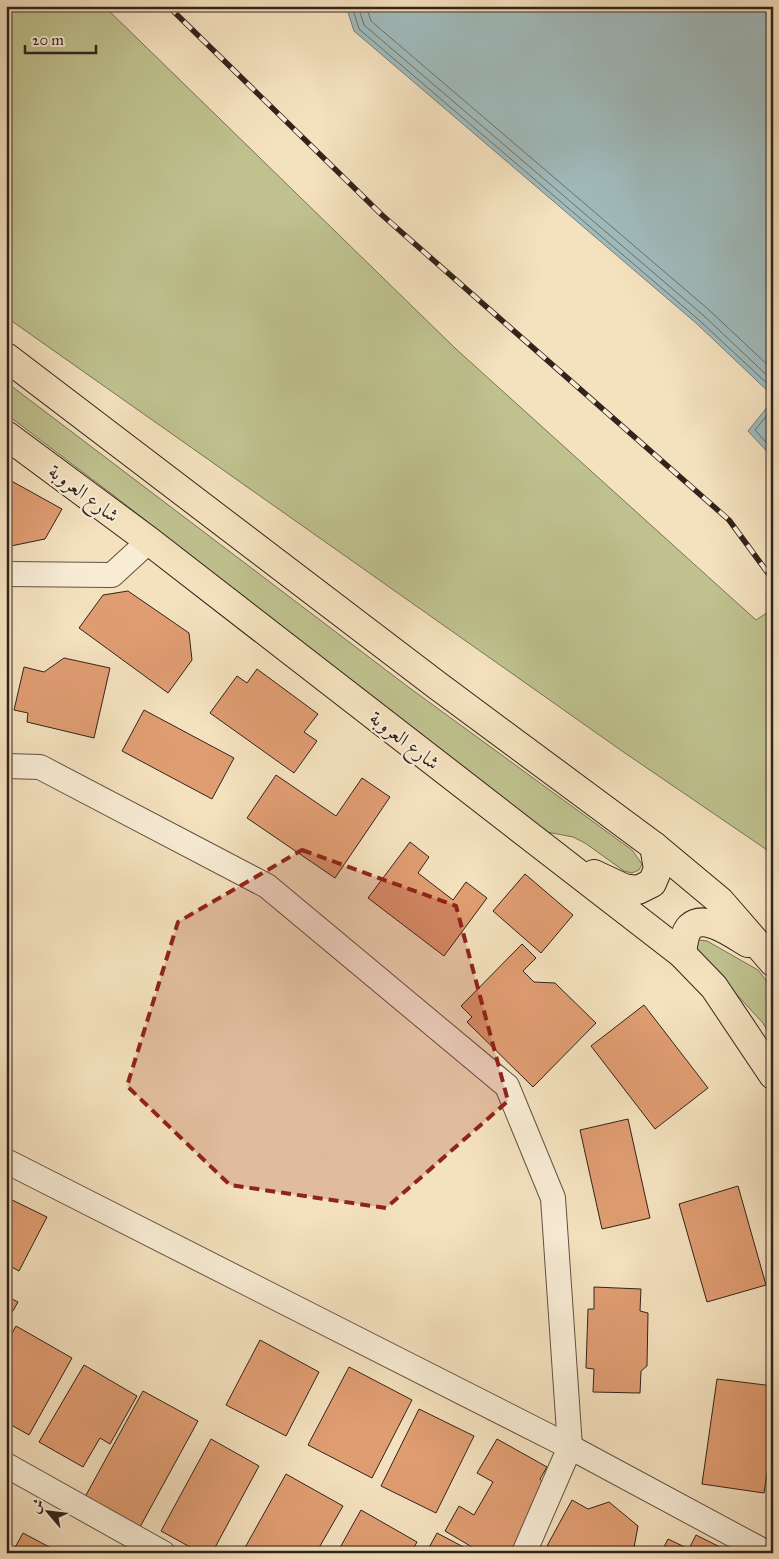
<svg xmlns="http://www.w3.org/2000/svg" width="779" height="1559" viewBox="0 0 779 1559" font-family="'IM FELL Great Primer',Amiri,serif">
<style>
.green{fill:#bfc28f;stroke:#797254}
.water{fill:#a0bbbc;stroke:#747e7b}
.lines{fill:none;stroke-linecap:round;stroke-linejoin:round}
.shore{stroke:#6a6f6b;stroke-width:1}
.building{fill:#e09d72;stroke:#33231a}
.minor-casing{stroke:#635243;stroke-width:26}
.primary-casing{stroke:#33231a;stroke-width:30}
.minor{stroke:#f8ecd5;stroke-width:24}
.primary{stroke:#f4e1be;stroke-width:28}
.rail-casing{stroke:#33231a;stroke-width:5.5}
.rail{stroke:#f8ecd5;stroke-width:4;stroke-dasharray:11;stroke-linecap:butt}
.marked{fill:#8f2418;fill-opacity:0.2;stroke:#8f2418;stroke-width:4;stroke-dasharray:10 6;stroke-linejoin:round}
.labels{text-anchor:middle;stroke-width:4.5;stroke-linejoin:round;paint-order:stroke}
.street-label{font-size:20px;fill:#33231a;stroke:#f8ecd5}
</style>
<rect width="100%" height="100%" fill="#f4e1be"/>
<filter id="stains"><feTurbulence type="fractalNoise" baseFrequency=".004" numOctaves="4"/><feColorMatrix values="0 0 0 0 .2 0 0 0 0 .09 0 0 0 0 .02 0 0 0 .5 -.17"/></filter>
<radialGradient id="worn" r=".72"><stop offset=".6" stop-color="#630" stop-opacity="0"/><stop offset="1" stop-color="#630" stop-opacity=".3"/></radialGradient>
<g class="green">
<path d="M 6,6 L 104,6 L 456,349 L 756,620 L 773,609 L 773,854 L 622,751 L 6,317 Z"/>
<path d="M 6,382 L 411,689 L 632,850 L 642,864 L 639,870 L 632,873 L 624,871 L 585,843 L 573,837 L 547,832 L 117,498 L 6,414 Z"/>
<path d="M 699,940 L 707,941 L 758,970 L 773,989 L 773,1041 L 763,1023 L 701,956 L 695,945 Z"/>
</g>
<g class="water">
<path d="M 346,6 L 773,6 L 773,396 L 696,323 L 354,31 Z"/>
<path d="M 773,400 L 773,458 L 748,431 Z"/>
</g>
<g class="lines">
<g class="shore">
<path d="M 352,6 L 359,29 L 699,320 L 773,389"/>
<path d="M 358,6 L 364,25 L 703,315 L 773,381"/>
<path d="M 366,6 L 371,21 L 708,309 L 773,370"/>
<path d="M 773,408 L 755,430 L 773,450"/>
</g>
</g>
<g class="building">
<path d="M 6,478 L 62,509 L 45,539 L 6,547 Z"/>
<path d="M 128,591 L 189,633 L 192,660 L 168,693 L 79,628 L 103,595 Z"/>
<path d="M 64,658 L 110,668 L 94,738 L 27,722 L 28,713 L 14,710 L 24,667 L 44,672 Z"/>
<path d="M 257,669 L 318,714 L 304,732 L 317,741 L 294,773 L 210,713 L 237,676 L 247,683 Z"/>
<path d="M 144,710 L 234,758 L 212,799 L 122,751 Z"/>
<path d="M 276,775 L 336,816 L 362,778 L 390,797 L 335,878 L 247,818 Z"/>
<path d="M 410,842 L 429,857 L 418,873 L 453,900 L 466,882 L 487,898 L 444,956 L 368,898 Z"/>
<path d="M 525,874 L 573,915 L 541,953 L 493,911 Z"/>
<path d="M 522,944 L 536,958 L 523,971 L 534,982 L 555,983 L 596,1023 L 533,1087 L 467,1022 L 472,1017 L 461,1006 Z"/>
<path d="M 644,1005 L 708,1088 L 655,1129 L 591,1046 Z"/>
<path d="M 628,1119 L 650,1218 L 602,1229 L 580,1130 Z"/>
<path d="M 738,1186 L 766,1285 L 707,1302 L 679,1204 Z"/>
<path d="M 6,1197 L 47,1217 L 19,1271 L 6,1264 Z"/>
<path d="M 594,1287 L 641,1289 L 640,1311 L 648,1313 L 647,1366 L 641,1371 L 640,1393 L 593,1392 L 594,1369 L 586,1368 L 588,1309 L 594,1309 Z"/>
<path d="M 6,1296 L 18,1302 L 6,1323 Z"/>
<path d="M 16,1326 L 72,1358 L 29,1435 L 6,1422 L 6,1344 Z"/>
<path d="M 260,1340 L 319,1372 L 286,1436 L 226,1405 Z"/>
<path d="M 84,1365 L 137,1396 L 110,1444 L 100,1438 L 83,1467 L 39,1442 Z"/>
<path d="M 349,1367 L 412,1400 L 372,1478 L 308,1445 Z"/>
<path d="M 717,1379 L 773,1386 L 773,1434 L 764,1493 L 702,1484 Z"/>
<path d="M 143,1391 L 198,1421 L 140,1527 L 85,1497 Z"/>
<path d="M 419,1409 L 474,1436 L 436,1513 L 381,1486 Z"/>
<path d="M 211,1439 L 259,1466 L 212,1553 L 201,1553 L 161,1531 Z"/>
<path d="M 497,1439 L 547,1467 L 540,1479 L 548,1488 L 511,1553 L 482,1553 L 445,1531 L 459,1506 L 474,1515 L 493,1482 L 477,1473 Z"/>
<path d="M 286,1474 L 343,1506 L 316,1553 L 242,1553 Z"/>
<path d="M 572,1500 L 588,1509 L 609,1502 L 638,1526 L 633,1553 L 559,1553 L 547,1546 Z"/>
<path d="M 361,1510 L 417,1542 L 411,1553 L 337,1553 Z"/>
<path d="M 23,1533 L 55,1550 L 54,1553 L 12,1553 Z"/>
<path d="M 437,1533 L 475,1553 L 426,1553 Z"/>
<path d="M 696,1535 L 720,1547 L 717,1553 L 661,1553 L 668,1539 L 689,1549 Z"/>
</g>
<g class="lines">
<defs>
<g id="minor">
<path d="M 6,574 L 112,575 L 149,541"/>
<path d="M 6,766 L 40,767 L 267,886 L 507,1086 L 553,1198 L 570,1447 L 524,1553"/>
<path d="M 6,1161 L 570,1447 L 767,1553"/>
<path d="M 6,1465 L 163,1553"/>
</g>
<g id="primary">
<path d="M 6,357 L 438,686 L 654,846 L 720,901 L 773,962"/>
<path d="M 6,435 L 149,541 L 682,954 L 714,987 L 773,1075"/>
<path d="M 594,874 L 624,888 L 638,890 L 652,883 L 658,869 L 654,846"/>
<path d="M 682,954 C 683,946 684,933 690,927 C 705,913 734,935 748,943"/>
</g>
</defs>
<use href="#minor" class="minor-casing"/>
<use href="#primary" class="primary-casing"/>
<use href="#minor" class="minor"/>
<use href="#primary" class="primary"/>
<defs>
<path id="rail" d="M 168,6 L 382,215 L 729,520 L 773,580"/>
</defs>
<use href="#rail" class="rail-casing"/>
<use href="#rail" class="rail"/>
</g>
<path class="marked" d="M 302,850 L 456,906 L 508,1101 L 386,1208 L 230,1185 L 127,1086 L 178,922 Z"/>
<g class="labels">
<g class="street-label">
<text transform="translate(84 493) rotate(37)" y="7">شارع العروبة</text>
<text transform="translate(405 740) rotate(38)" y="7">شارع العروبة</text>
</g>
</g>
<rect width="779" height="1559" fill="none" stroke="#f4e1be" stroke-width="25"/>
<rect x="8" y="8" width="764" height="1544" fill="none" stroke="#33231a" stroke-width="2.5"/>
<rect x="12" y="12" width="754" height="1534" fill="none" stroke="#33231a"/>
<g transform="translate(48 1512) rotate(298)" stroke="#f8ecd5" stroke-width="4" paint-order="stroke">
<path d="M0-4L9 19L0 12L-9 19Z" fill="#33231a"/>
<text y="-8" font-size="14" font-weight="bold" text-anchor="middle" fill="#33231a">ش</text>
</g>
<path d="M25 45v8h71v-8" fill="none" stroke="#33231a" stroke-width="2.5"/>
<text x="32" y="45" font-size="15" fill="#33231a" stroke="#f8ecd5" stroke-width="4" paint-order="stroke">20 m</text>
<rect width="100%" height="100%" filter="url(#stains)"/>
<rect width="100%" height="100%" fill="url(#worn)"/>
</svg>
